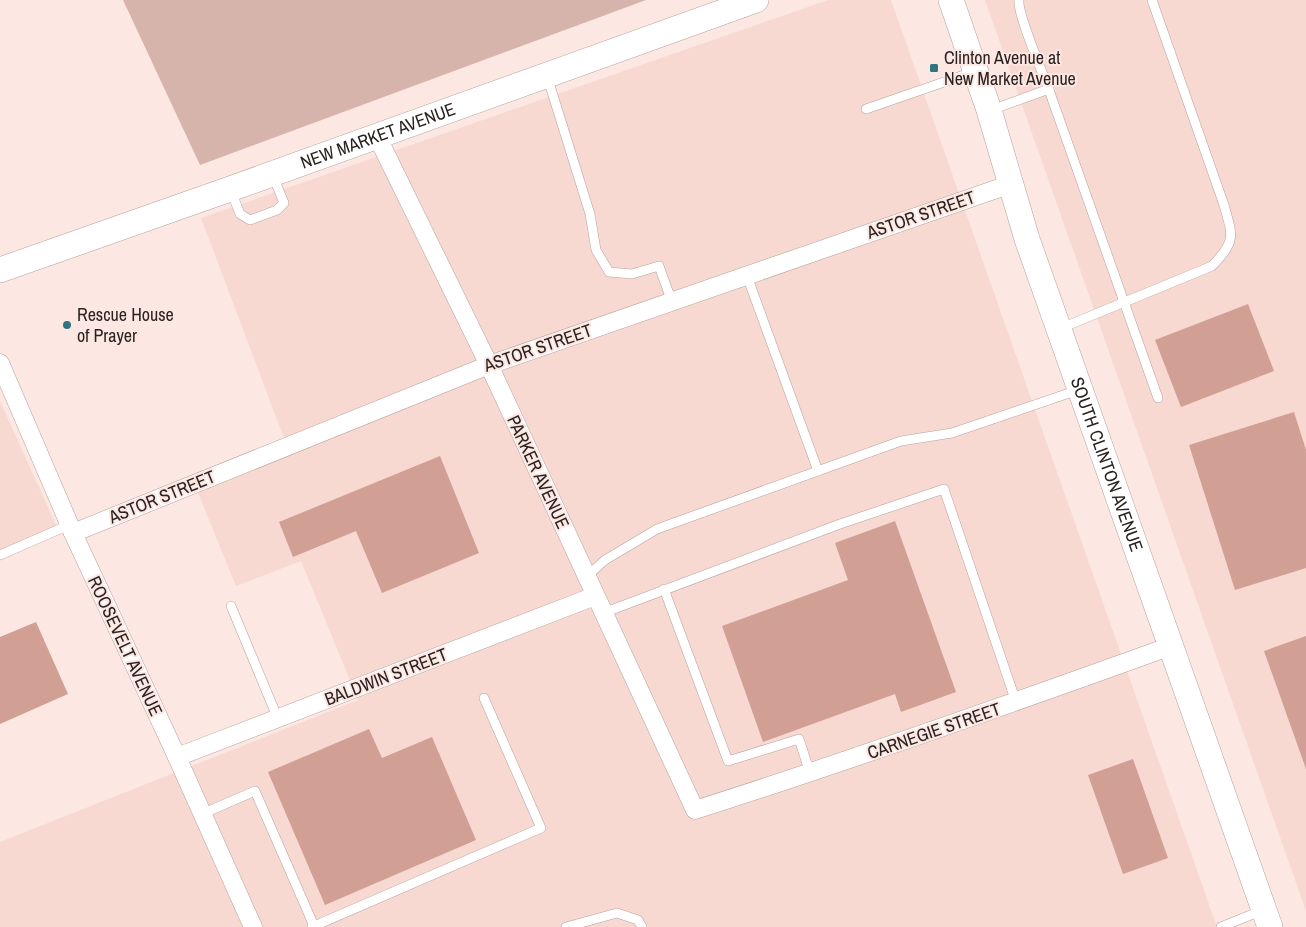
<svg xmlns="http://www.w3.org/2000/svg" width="1306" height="927" viewBox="0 0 1306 927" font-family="'Archivo Narrow',sans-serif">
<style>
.built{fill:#f7d9d2}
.green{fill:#d6b3ab}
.building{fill:#d19f94}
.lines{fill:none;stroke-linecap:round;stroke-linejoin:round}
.lane-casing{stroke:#b6a29d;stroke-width:10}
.street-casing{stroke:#b6a29d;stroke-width:19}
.secondary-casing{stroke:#b6a29d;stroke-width:26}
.lane{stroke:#fff;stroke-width:9}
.street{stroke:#fff;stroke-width:18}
.secondary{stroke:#fff;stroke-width:25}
.poi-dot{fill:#2e7580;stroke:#fce7e2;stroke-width:2}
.labels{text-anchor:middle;stroke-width:4;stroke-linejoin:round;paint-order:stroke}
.poi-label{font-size:18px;fill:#292220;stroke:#fce7e2;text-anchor:start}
.street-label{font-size:18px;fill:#292220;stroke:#fce7e2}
</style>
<rect width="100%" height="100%" fill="#fce7e2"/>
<g class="built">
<path d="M 828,0 L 891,0 L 1217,927 L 0,927 L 0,842 L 358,700 L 301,561 L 236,586 L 194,483 L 287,446 L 201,218 Z"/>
<path d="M 985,0 L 1306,0 L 1306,911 Z"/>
<path d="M 0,401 L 60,534 L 0,561 Z"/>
</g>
<path class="green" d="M 123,0 L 646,0 L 200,165 Z"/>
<g class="building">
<path d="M 1248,304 L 1274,371 L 1181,407 L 1155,340 Z"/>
<path d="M 1294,412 L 1306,450 L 1306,568 L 1235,590 L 1189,445 Z"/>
<path d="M 440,456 L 479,553 L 382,593 L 356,531 L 293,557 L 279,522 Z"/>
<path d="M 895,521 L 956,692 L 901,712 L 895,694 L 763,742 L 722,626 L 848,580 L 835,543 Z"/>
<path d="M 36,622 L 68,694 L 0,724 L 0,637 Z"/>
<path d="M 1306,636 L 1306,769 L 1264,651 Z"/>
<path d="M 369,729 L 382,758 L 432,737 L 476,840 L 325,905 L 268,772 Z"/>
<path d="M 1133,759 L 1168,858 L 1123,874 L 1088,775 Z"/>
</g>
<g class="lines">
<defs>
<g id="lane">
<path d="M 1019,0 C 1017,14 1043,73 1049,90 C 1086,192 1122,295 1158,398"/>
<path d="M 547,76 L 590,214 L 596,250 L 609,272 L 632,274 L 659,266 L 672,302"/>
<path d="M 866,109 L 973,72"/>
<path d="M 991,110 L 1049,89"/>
<path d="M 231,191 L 240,214 L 250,220 L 277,210 L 284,203 L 273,176"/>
<path d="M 747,276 L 818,471"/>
<path d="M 1059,329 L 1212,266 C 1236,241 1233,237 1224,205 L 1152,0"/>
<path d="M 0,555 L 69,525"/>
<path d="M 586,577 L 605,560 L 657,529 L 901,441 L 952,433 L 1078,390"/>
<path d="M 664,589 L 728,761 L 799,739 L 810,773"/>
<path d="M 231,606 L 278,719"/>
<path d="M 603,613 L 840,524 L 944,489 L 1016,702"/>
<path d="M 202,814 L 255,791 L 314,926"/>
<path d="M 312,927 L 541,828 L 484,698"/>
<path d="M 566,927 L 617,913 L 638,920 L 642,927"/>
<path d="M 1221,927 L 1263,910"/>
</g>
<g id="street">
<path d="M 377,136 L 489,365 L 695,810 C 855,759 1013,703 1171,646"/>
<path d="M 0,363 L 73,533 L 177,757 L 253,927"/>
<path d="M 73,533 L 489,365 L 1011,184"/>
<path d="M 177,757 L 595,596"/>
</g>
<g id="secondary">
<path id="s1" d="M 951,0 L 989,110 L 1027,239 L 1270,927"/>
<path id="s2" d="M 0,270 L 230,189 L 756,0"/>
</g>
</defs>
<use href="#lane" class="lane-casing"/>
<use href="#street" class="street-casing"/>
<use href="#secondary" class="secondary-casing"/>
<use href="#lane" class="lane"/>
<use href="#street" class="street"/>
<use href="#secondary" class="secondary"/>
</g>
<g class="poi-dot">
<rect x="929" y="63" width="10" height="10" rx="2.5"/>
<circle cx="67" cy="325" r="5"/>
</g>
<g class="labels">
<g class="poi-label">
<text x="944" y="64">Clinton Avenue at<tspan x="944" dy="21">New Market Avenue</tspan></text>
<text x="77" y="321">Rescue House<tspan x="77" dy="21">of Prayer</tspan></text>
</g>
<g class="street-label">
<text dy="6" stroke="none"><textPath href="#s2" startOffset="401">NEW MARKET AVENUE</textPath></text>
<text transform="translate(921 215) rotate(-19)" y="6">ASTOR STREET</text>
<text transform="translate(538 348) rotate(-19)" y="6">ASTOR STREET</text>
<text dy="6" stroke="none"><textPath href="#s1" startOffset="490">SOUTH CLINTON AVENUE</textPath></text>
<text transform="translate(538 472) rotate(65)" y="6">PARKER AVENUE</text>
<text transform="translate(162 497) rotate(-22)" y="6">ASTOR STREET</text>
<text transform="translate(125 646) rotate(65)" y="6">ROOSEVELT AVENUE</text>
<text transform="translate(386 677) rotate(-21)" y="6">BALDWIN STREET</text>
<text transform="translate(934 731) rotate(-19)" y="6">CARNEGIE STREET</text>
</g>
</g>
</svg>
